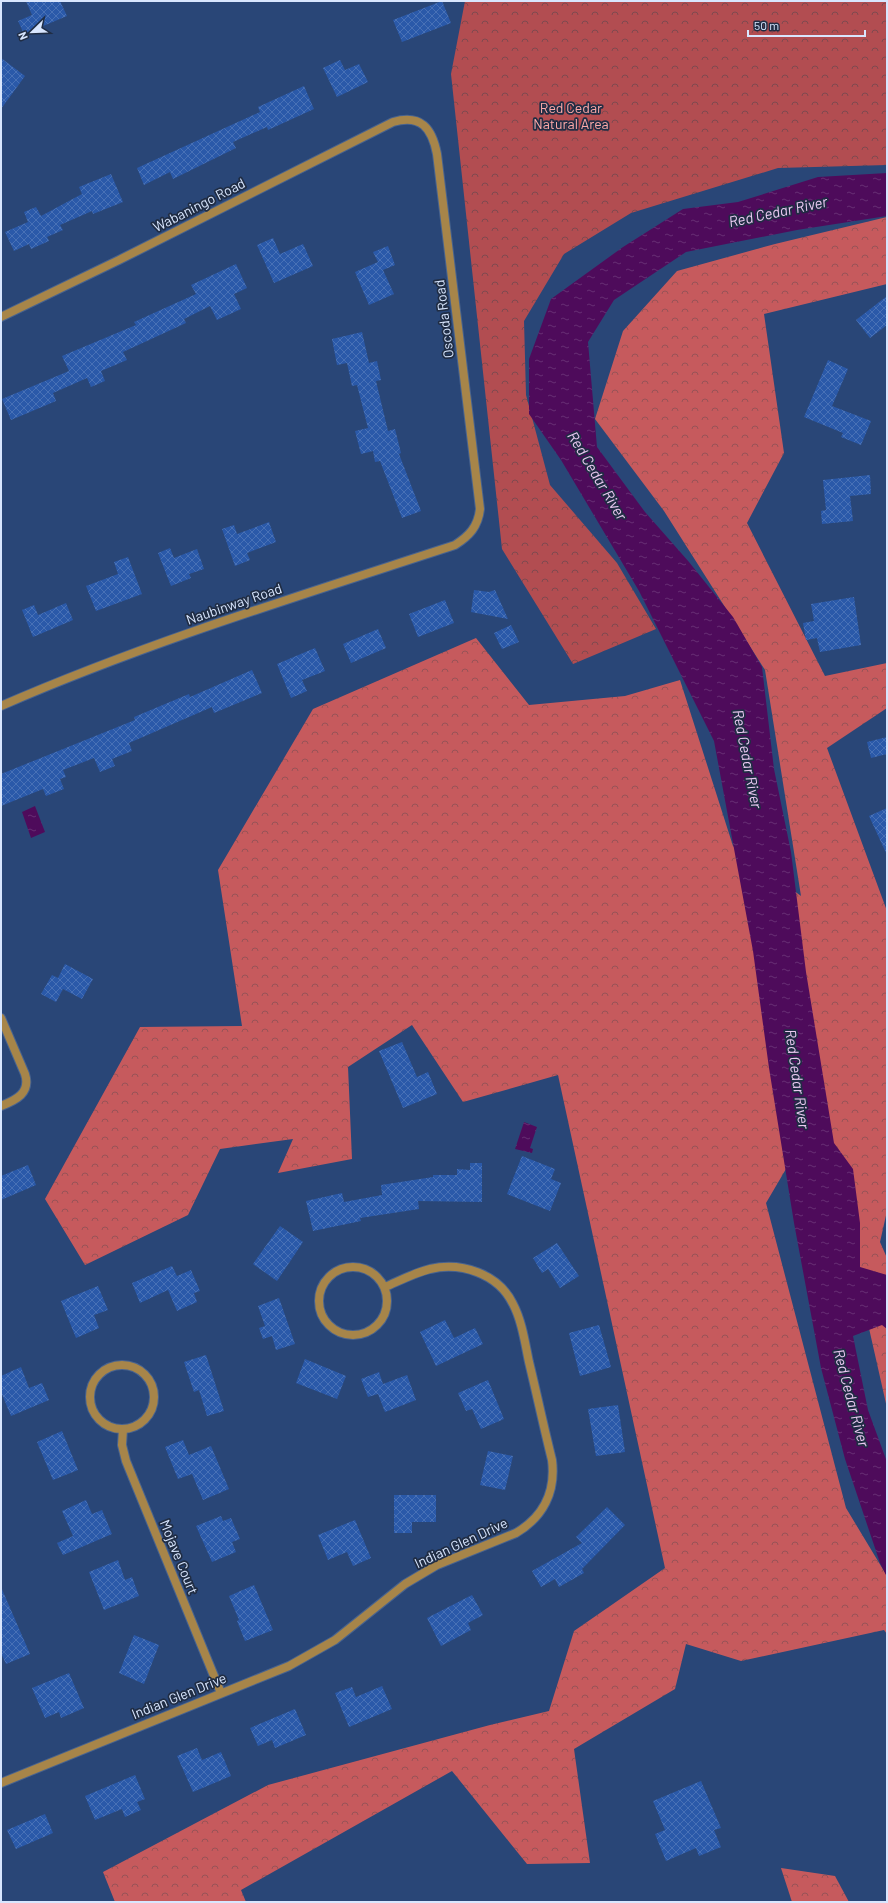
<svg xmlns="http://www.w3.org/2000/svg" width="888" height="1903" viewBox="0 0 888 1903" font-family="Barlow,sans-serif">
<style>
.forest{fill:url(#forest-crowns)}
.park{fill:url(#park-crowns)}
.water{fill:url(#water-ripples)}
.building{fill:url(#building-cross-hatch)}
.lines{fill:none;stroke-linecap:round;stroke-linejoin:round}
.minor-casing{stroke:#48638f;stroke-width:10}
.minor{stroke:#a78549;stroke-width:8}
.labels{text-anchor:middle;stroke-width:3.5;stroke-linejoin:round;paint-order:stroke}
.park-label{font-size:14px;fill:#ffaaa9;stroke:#202d44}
.street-label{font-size:14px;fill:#d8e6fe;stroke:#202d44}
.water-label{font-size:15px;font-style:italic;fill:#ebc9f2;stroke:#202d44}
</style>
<defs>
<pattern id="forest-crowns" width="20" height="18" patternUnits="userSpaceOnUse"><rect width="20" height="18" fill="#c65a5d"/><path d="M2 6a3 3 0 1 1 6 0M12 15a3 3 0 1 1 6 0" fill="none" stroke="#975357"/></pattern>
<pattern id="park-crowns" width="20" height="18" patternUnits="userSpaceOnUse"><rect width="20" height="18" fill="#b24d51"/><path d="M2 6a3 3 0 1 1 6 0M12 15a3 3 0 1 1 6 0" fill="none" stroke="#7f494f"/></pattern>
<pattern id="water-ripples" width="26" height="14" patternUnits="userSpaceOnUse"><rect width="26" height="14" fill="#4e0b5b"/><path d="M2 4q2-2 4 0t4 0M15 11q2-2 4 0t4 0" fill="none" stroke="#672f74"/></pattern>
<pattern id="building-cross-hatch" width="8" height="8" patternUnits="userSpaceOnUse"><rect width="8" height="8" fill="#2a59a9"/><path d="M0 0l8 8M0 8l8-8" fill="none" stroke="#4871b6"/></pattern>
</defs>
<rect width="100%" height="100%" fill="#294677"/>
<g class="forest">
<path d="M 887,217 L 887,284 L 764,314 L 784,453 L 747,523 L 825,676 L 887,663 L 887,708 L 827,748 L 887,911 L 887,1211 L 880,1242 L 887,1258 L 887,1408 L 820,1111 L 766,1203 L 846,1508 L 887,1576 L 887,1634 L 884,1630 L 741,1661 L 686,1644 L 675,1689 L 574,1749 L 590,1863 L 527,1864 L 452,1771 L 241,1890 L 246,1902 L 115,1902 L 103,1872 L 268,1785 L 490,1725 L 549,1711 L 574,1631 L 665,1568 L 558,1075 L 463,1102 L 412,1025 L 348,1067 L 352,1159 L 278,1173 L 293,1139 L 220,1149 L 188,1215 L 85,1265 L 45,1199 L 140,1027 L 242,1026 L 218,870 L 313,709 L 476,638 L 529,705 L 625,696 L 680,680 L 733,846 L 801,896 L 765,670 L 664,511 L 595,419 L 623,331 L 677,271 L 775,244 Z"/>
<path d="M 781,1868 L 835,1876 L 849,1902 L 792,1902 Z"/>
</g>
<path class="park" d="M 465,1 L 887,1 L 887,165 L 778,168 L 631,213 L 564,254 L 524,321 L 526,395 L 550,485 L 617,563 L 656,629 L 573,664 L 502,549 L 451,74 Z"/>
<g class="water">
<path d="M 887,173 L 887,216 L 797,230 L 686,252 L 614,300 L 588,342 L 597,447 L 645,512 L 689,562 L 733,617 L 762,667 L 774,769 L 791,852 L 806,972 L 834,1143 L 853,1169 L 860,1223 L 860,1267 L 887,1275 L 887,1329 L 882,1325 L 853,1336 L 868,1410 L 887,1462 L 887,1577 L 880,1563 L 845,1459 L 821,1368 L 794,1223 L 769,1068 L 753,951 L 714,741 L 639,591 L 561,460 L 529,414 L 529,359 L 551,299 L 623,247 L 683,209 L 738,202 L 818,177 Z"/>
<path d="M 35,806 L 45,832 L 31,838 L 22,812 Z"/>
<path d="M 524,1122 L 537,1127 L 530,1148 L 533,1149 L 532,1153 L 515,1149 Z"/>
</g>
<g class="building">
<path d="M 26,1 L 60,1 L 67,16 L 24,34 L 18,21 L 32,15 Z"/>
<path d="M 442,1 L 451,23 L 402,42 L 393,20 Z"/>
<path d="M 1,58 L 25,76 L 1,109 Z"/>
<path d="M 340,60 L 345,70 L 359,64 L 368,82 L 337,97 L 323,68 Z"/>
<path d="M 304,86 L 314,109 L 268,130 L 267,127 L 233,142 L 236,148 L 173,179 L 170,172 L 144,185 L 137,168 L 260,112 L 258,107 Z"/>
<path d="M 111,174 L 123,202 L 93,214 L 92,211 L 60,225 L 63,230 L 47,237 L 49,241 L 31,249 L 29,244 L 14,251 L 5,232 L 28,222 L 24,212 L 36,207 L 41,216 L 82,194 L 79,187 Z"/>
<path d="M 273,238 L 280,254 L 303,244 L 313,266 L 274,283 L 257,245 Z"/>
<path d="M 388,246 L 395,265 L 383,270 L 394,294 L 369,305 L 355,272 L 378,262 L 373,252 Z"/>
<path d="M 236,264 L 247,288 L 234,294 L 241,309 L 217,320 L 210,306 L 184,319 L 186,323 L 123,352 L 127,360 L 101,371 L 105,381 L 91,387 L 87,378 L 53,393 L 56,401 L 11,420 L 2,399 L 69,371 L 62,356 L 136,325 L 134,322 L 196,294 L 191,285 Z"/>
<path d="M 887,296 L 887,325 L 870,338 L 856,320 Z"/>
<path d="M 362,332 L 369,363 L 377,361 L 381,380 L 376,381 L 388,431 L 395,429 L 401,453 L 399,454 L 421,511 L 402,518 L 380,461 L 375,462 L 373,451 L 361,454 L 355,431 L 368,428 L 357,385 L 352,386 L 347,363 L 337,365 L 332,339 Z"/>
<path d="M 828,360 L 848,369 L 832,406 L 871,421 L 861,445 L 841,437 L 843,433 L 804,417 Z"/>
<path d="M 870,475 L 871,494 L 850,496 L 853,521 L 822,524 L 821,511 L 826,510 L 823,480 Z"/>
<path d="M 269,522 L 276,542 L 247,553 L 250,560 L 235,566 L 222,529 L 234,525 L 237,534 Z"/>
<path d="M 170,548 L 174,558 L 197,549 L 204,569 L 189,574 L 191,578 L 171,586 L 158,553 Z"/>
<path d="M 128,557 L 142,594 L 96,611 L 86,586 L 118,574 L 114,562 Z"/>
<path d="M 474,590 L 489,592 L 495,590 L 508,619 L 471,612 Z"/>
<path d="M 854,597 L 861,645 L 820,652 L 817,638 L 806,640 L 803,623 L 814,621 L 811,604 Z"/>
<path d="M 445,600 L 454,623 L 418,637 L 409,614 Z"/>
<path d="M 66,603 L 73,620 L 33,637 L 22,610 L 34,605 L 38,615 Z"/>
<path d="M 511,625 L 519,642 L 502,649 L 494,633 Z"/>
<path d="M 378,629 L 386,648 L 351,663 L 343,644 Z"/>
<path d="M 315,648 L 325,671 L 302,680 L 307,691 L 291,698 L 277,664 Z"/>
<path d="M 252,670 L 262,693 L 214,713 L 212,707 L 129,743 L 132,751 L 112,759 L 115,766 L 100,772 L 94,758 L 63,770 L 66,777 L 60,779 L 64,789 L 46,796 L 43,789 L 1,806 L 1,774 L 135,720 L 134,717 L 189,694 L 190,697 Z"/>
<path d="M 887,737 L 887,754 L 871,758 L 867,742 Z"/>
<path d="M 887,808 L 887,855 L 869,816 Z"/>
<path d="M 65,964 L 93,979 L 82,999 L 63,989 L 56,1002 L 41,994 L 52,975 L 58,978 Z"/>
<path d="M 402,1042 L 417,1077 L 428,1072 L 437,1094 L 403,1108 L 379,1051 Z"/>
<path d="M 522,1156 L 555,1169 L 551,1179 L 561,1183 L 550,1211 L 507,1194 Z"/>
<path d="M 470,1163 L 482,1163 L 482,1202 L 418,1201 L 419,1209 L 360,1218 L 361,1221 L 313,1231 L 306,1201 L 342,1193 L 344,1202 L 382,1195 L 381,1185 L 433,1177 L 433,1175 L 457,1175 L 457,1169 L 470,1170 Z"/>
<path d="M 28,1165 L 36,1185 L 1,1200 L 1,1176 Z"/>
<path d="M 280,1226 L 303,1242 L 277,1281 L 253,1264 Z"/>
<path d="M 557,1243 L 579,1276 L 560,1288 L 548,1269 L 542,1273 L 533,1258 Z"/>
<path d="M 172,1266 L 177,1276 L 191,1270 L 200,1291 L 194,1293 L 197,1302 L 177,1311 L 168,1290 L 140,1303 L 132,1283 Z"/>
<path d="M 98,1286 L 108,1310 L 94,1315 L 99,1328 L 76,1338 L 61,1301 Z"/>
<path d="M 279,1298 L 295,1344 L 276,1350 L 272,1336 L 263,1339 L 259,1328 L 265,1326 L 258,1306 Z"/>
<path d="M 445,1320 L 454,1338 L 475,1328 L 483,1344 L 436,1366 L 420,1332 Z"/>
<path d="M 599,1325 L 611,1367 L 580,1376 L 569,1333 Z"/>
<path d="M 206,1355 L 224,1411 L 207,1416 L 199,1390 L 194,1392 L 184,1362 Z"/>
<path d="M 305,1359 L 346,1376 L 337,1399 L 296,1383 Z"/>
<path d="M 21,1367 L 29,1388 L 42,1383 L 49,1400 L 11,1416 L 1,1392 L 1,1376 Z"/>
<path d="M 379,1372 L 383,1384 L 407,1375 L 416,1400 L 385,1412 L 378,1394 L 368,1397 L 361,1379 Z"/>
<path d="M 488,1380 L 504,1419 L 481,1429 L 472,1409 L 466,1411 L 458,1393 Z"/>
<path d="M 618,1405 L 625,1452 L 596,1456 L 588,1409 Z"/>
<path d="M 62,1431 L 78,1470 L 53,1480 L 37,1442 Z"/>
<path d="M 183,1440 L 189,1455 L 211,1446 L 229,1489 L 203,1500 L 192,1474 L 178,1479 L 165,1447 Z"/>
<path d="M 488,1451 L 513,1456 L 505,1490 L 480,1485 Z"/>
<path d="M 394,1495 L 436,1495 L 436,1522 L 412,1522 L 412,1533 L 394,1533 Z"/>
<path d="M 86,1500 L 92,1514 L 102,1510 L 112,1534 L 63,1555 L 57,1543 L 73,1536 L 62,1511 Z"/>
<path d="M 607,1507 L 625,1525 L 582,1569 L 584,1573 L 559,1587 L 555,1579 L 541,1587 L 532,1571 L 582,1543 L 576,1537 Z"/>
<path d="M 221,1516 L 223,1521 L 231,1518 L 240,1539 L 232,1542 L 236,1552 L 212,1562 L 196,1526 Z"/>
<path d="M 355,1520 L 371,1558 L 353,1566 L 347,1552 L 328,1560 L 318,1535 Z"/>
<path d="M 118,1560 L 125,1580 L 132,1577 L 139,1596 L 104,1610 L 89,1572 Z"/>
<path d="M 254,1585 L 273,1630 L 245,1641 L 237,1621 L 239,1620 L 229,1596 Z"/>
<path d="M 1,1587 L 30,1654 L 6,1664 L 1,1653 Z"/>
<path d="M 472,1595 L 483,1615 L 468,1623 L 471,1630 L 441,1646 L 427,1618 Z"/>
<path d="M 134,1635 L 159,1645 L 144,1684 L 119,1673 Z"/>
<path d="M 69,1673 L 84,1708 L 61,1718 L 59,1712 L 45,1718 L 32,1688 Z"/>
<path d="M 382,1686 L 392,1709 L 349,1727 L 335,1693 L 352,1687 L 356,1697 Z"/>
<path d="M 295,1709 L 306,1735 L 275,1748 L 272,1740 L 258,1746 L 250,1728 Z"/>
<path d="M 197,1748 L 202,1760 L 221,1752 L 231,1776 L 193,1792 L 177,1756 Z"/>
<path d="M 135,1775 L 145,1799 L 137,1802 L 141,1810 L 125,1817 L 122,1809 L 95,1820 L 85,1796 Z"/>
<path d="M 701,1781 L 721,1828 L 714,1830 L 721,1847 L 699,1856 L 696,1848 L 666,1861 L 655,1834 L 665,1830 L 653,1801 Z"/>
<path d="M 45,1814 L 53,1833 L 16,1849 L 7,1830 Z"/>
</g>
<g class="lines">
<defs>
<g id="minor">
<path d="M 1,317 L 119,260 L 393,122 C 421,114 432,128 437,154 L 480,509 C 478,527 469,536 455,545 C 302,595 148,642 1,706"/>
<path d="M 1,1018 L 25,1074 C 31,1093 16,1100 1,1106"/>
<circle cx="353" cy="1301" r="34"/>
<circle cx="122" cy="1397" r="32"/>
<path d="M 123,1429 L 122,1445 L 126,1461 L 221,1693"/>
<path d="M 1,1783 L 289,1666 L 335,1640 L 405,1584 L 437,1565 L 516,1533 C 543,1517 556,1492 552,1460 C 544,1428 537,1395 529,1362 C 525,1343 522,1321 513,1304 C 498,1273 461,1262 430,1269 C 414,1273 399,1281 385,1287"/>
</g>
</defs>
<use href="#minor" class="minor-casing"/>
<use href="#minor" class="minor"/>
</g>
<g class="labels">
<g class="park-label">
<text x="571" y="113">Red Cedar<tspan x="571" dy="16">Natural Area</tspan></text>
</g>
<g class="street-label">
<text transform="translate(199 205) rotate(-27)" y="5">Wabaningo Road</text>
<text transform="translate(444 319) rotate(-97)" y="5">Oscoda Road</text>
<text transform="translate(234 604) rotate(-19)" y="5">Naubinway Road</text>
<text transform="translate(461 1543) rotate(-25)" y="5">Indian Glen Drive</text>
<text transform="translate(179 1557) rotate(68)" y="5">Mojave Court</text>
<text transform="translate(179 1696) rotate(-22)" y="5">Indian Glen Drive</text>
</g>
<g class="water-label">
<text transform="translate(778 212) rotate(-12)" y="5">Red Cedar River</text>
<text transform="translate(597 476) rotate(59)" y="5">Red Cedar River</text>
<text transform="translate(747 759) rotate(79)" y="5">Red Cedar River</text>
<text transform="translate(797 1079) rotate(82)" y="5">Red Cedar River</text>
<text transform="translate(851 1398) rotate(75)" y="5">Red Cedar River</text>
</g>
</g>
<rect width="888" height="1903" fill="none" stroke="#d8e6fe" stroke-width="4"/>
<g transform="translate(32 32) rotate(247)" stroke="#202d44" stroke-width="3" paint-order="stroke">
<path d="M0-3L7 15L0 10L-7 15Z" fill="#d8e6fe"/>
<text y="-6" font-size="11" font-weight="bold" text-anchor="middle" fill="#d8e6fe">N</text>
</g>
<path d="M748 30v6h117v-6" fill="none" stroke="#d8e6fe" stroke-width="2"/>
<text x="754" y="30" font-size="12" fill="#d8e6fe" stroke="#202d44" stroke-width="3" paint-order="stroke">50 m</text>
</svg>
